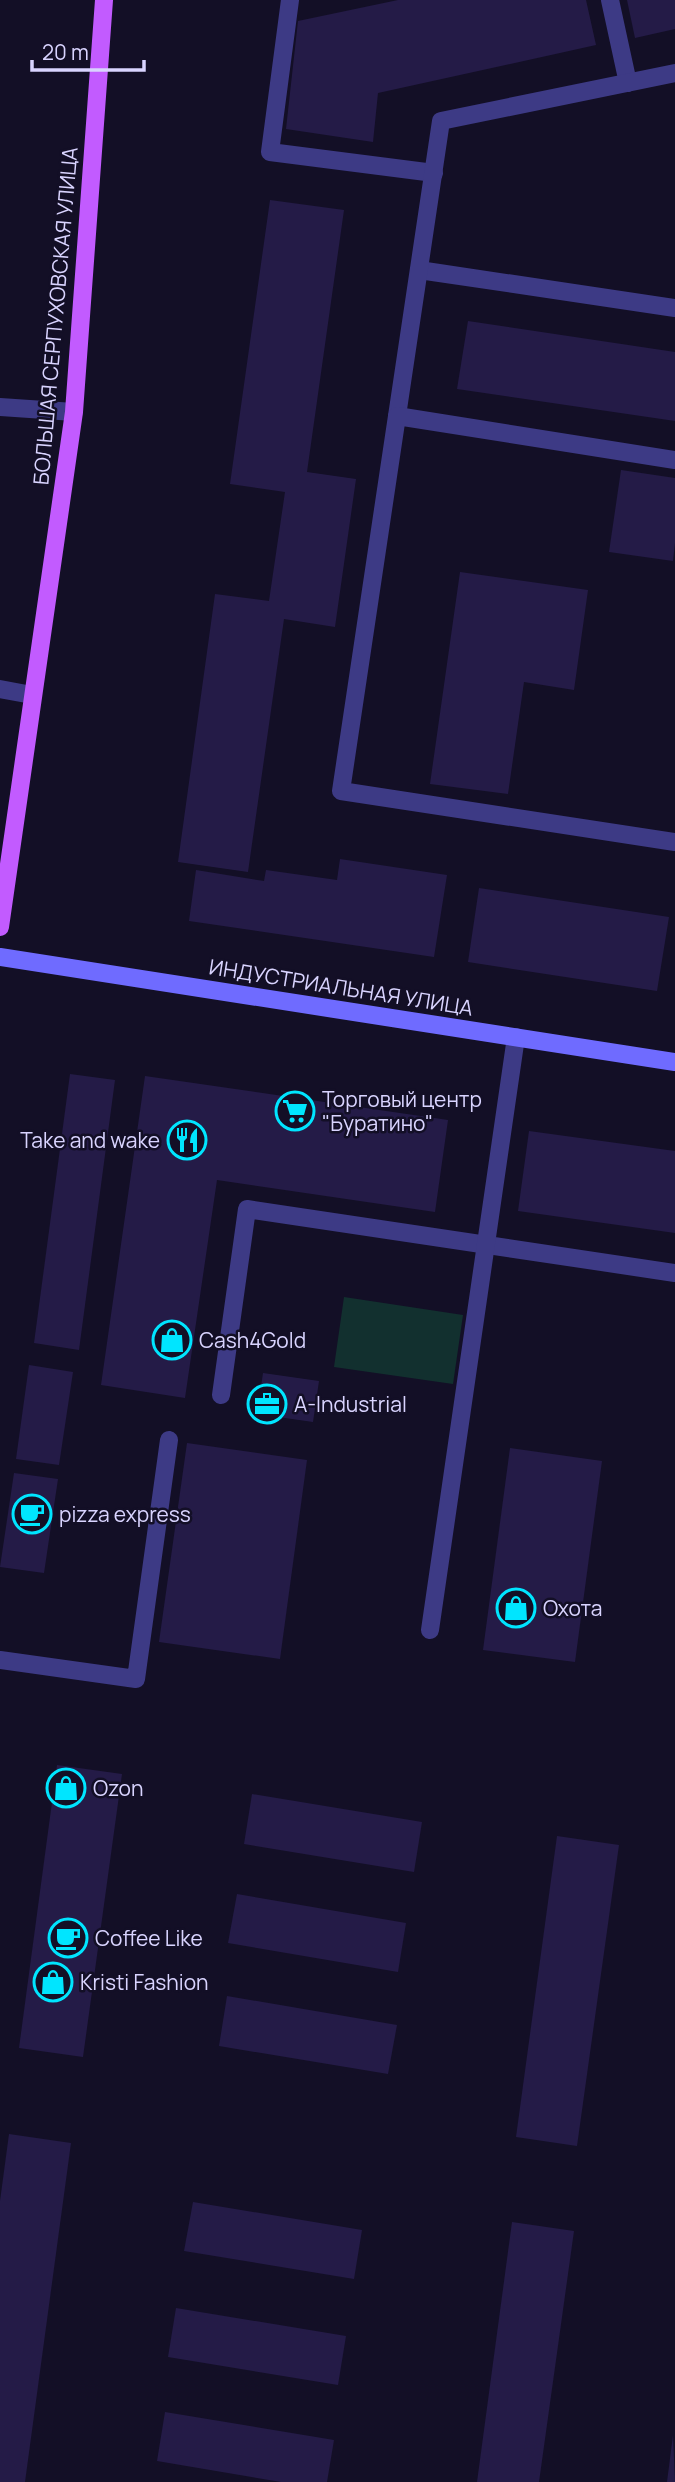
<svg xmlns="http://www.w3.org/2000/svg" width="675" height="2482" viewBox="0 0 675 2482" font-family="Manrope,sans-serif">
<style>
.green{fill:#12302f}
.building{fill:#241b47}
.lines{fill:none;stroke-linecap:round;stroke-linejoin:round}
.lane{stroke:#3d3a85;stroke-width:18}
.secondary{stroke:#6f6bff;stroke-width:18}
.primary{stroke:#c25bff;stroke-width:18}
.labels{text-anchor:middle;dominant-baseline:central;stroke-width:5;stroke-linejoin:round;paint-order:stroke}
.street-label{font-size:21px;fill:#d9d4ff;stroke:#130f26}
.poi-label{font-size:21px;fill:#d9d4ff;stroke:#130f26;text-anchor:start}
</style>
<rect width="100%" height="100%" fill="#130f26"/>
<path class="green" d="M344,1297L463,1315L453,1384L334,1367Z"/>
<g class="building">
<path d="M398,0H586L596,45L378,93L373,142L286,129L298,21Z"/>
<path d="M627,0H675V29L635,38Z"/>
<path d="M270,200L344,210L307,472L356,479L335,627L284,619L248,872L178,862L215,594L269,601L285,492L230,484Z"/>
<path d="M468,321L675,352V421L457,389Z"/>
<path d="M621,470L675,478V543L673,561L609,552Z"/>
<path d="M460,572L588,590L574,690L524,682L508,794L430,784Z"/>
<path d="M340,859L447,875L434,957L189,921L196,870L264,881L266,870L337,880Z"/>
<path d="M479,888L669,917L657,991L468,962Z"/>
<path d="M70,1074L115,1080L79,1350L34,1343Z"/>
<path d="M145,1076L448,1120L435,1212L217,1180L185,1398L101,1385Z"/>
<path d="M529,1131L675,1151V1233L518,1211Z"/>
<path d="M29,1365L73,1372L59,1465L16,1459Z"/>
<path d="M263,1373L319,1381L313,1422L257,1414Z"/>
<path d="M187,1443L307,1460L280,1659L159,1642Z"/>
<path d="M510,1448L602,1461L575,1662L483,1650Z"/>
<path d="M14,1473L58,1479L44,1573L0,1567Z"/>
<path d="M57,1765L122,1774L83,2057L19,2048Z"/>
<path d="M252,1794L422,1822L414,1872L244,1844Z"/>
<path d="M557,1836L619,1845L577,2146L516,2137Z"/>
<path d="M237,1894L406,1923L398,1972L228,1943Z"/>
<path d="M227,1996L397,2025L388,2074L219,2046Z"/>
<path d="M9,2134L71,2143L25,2482H0V2201Z"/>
<path d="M193,2202L362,2230L354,2279L184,2251Z"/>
<path d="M512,2222L574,2231L539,2482H477Z"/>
<path d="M176,2308L346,2336L338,2385L168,2357Z"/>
<path d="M165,2412L334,2440L327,2482H281L157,2461Z"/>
<path d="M673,2435L675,2482H667Z"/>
</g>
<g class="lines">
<g class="lane">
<path d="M290,0L270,152L434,173"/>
<path d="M610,0L628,83"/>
<path d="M419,270L675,308"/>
<path d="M0,407L74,412"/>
<path d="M397,416L441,121L675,73"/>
<path d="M675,460L397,416L341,791L675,842"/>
<path d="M0,689L32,695"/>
<path d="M221,1395L247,1209L675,1273"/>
<path d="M430,1630L516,1037"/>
<path d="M0,1660L136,1679L169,1440"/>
</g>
<path class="secondary" d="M0,957L675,1062"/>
<path class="primary" d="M0,927L74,412L104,0"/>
</g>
<defs>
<symbol id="supermarket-ring" viewBox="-11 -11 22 22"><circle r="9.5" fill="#130f26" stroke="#00e5ff" stroke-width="1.5"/><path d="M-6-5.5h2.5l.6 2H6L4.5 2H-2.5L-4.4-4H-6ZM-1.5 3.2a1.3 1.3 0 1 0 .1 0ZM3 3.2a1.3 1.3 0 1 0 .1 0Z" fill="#00e5ff"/></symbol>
<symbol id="restaurant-ring" viewBox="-11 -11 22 22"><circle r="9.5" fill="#130f26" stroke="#00e5ff" stroke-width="1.5"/><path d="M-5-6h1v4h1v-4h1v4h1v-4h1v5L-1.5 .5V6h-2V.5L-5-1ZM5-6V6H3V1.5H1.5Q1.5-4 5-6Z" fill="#00e5ff"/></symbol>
<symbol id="shop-ring" viewBox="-11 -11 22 22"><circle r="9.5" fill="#130f26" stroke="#00e5ff" stroke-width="1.5"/><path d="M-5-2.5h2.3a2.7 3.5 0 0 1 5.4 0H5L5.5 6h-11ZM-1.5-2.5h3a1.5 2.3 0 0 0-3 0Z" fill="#00e5ff"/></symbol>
<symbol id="office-ring" viewBox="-11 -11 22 22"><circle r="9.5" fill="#130f26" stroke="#00e5ff" stroke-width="1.5"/><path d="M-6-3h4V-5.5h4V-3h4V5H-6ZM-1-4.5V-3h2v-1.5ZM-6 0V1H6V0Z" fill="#00e5ff"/></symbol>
<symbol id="cafe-ring" viewBox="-11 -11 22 22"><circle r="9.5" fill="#130f26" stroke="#00e5ff" stroke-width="1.5"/><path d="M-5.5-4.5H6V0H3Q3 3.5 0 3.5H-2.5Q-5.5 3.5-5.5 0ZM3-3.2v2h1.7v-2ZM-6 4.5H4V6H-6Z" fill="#00e5ff"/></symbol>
</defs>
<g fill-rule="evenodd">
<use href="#supermarket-ring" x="273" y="1089" width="44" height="44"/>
<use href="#restaurant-ring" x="165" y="1118" width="44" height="44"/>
<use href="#shop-ring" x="150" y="1318" width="44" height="44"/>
<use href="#office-ring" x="245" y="1382" width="44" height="44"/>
<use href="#cafe-ring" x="10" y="1492" width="44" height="44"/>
<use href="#shop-ring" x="494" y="1586" width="44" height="44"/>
<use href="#shop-ring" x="44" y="1766" width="44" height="44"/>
<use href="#cafe-ring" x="46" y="1916" width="44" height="44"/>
<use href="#shop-ring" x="31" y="1960" width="44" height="44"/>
</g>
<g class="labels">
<g class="street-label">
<text transform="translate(55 316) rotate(-85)">БОЛЬШАЯ СЕРПУХОВСКАЯ УЛИЦА</text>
<text transform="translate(341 987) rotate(9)">ИНДУСТРИАЛЬНАЯ УЛИЦА</text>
</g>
<g class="poi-label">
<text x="322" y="1099">Торговый центр<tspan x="322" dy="24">"Буратино"</tspan></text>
<text x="160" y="1140" text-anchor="end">Take and wake</text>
<text x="199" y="1340">Cash4Gold</text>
<text x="294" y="1404">A-Industrial</text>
<text x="59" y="1514">pizza express</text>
<text x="543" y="1608">Охота</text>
<text x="93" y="1788">Ozon</text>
<text x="95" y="1938">Coffee Like</text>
<text x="80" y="1982">Kristi Fashion</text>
</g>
</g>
<path d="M32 60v10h112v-10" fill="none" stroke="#d9d4ff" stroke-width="3.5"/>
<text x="42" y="60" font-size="21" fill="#d9d4ff" stroke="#130f26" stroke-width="5" paint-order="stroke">20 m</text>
</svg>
